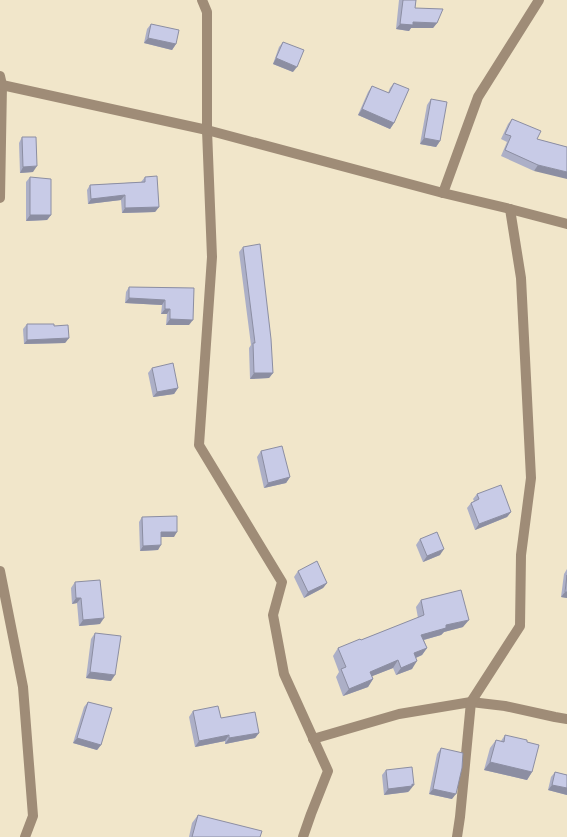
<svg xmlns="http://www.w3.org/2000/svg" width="567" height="837" viewBox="0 0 567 837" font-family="'Fira Sans Condensed',sans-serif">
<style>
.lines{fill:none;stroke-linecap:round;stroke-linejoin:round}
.minor{stroke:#9f8c77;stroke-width:10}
.wall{fill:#acafc7}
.shaded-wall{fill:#8c8ea2}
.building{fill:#c8cbe7;stroke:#8c8ea2}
</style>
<rect width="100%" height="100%" fill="#f1e6ca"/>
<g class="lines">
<g class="minor">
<path d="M202,0L207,12V130L212,257L199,445L282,582L273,615L284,674L328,771L311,814L303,837"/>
<path d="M0,76L2,85L0,198"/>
<path d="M2,85L207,130L443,193L510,209L567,224"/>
<path d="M443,193L478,97L539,0"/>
<path d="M0,571L23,687L33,816L25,837"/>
<path d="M313,739L399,714L471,702L505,706L555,717L567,719"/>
<path d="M457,837L460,817L471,702L520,626L521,555L531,478L521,278L510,209"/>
</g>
</g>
<g class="wall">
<path d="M399,0H416L415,8L437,23L433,28H411L409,31L396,29Z"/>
<path d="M151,24L176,44L172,50L144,43L147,29Z"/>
<path d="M283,42L293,72L273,64L279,47Z"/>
<path d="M394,83V123L390,129L358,115L368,92L372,86L388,93L390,88Z"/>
<path d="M431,99L440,141L436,147L420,144L427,105Z"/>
<path d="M512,119L537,139L567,147L534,171L501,156L507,142L501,139L508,124Z"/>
<path d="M22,137L33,172L20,173L19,143Z"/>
<path d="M30,177L51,215L47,220L26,221V182Z"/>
<path d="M145,177L159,207L155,212L122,213L121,200L88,204L87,190L90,185L141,182Z"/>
<path d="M243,247L273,373L269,378L250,379L249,348L251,345L239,252Z"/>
<path d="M129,287L194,288L189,325H166L167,314H161L162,305L125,303L126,292Z"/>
<path d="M27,324L54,326L69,338L65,343L24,344L23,329Z"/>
<path d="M152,368L178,388L174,394L153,397L148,373Z"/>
<path d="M261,451L290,477L286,483L264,488L257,457Z"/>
<path d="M477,494L511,512L507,517L475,530L467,508L471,503L474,501L473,499Z"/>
<path d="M142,517L174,537H161L158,550L140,551L139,522Z"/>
<path d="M420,539L440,555L423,562L416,545Z"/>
<path d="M567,569V598L561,597L564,574Z"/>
<path d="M298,571L327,583L323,588L304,598L294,577Z"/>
<path d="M75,582L100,624L79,626L77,603L72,604L71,588Z"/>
<path d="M421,600L463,627L444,632L441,635L424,640L427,648L422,655L416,658L412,669L396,675L393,668L372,676L373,679L368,687L343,696L336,677L339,672L333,656L338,648L361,640L418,618L416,607Z"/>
<path d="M95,633L111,681L86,678L91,639Z"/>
<path d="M88,702L101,745L97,750L73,743L84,707Z"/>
<path d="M193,711L221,718L259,733L255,738L225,744V741L195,747L189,717Z"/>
<path d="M505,735L532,772L527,780L484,770L490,748L496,740L501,741Z"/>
<path d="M441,748L452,799L429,794L437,754Z"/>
<path d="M386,770L410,790L408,792L384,795L382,775Z"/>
<path d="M555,772L567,775V795L548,790L551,777Z"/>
<path d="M198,815L260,837H189L192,823Z"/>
</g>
<g class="shaded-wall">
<path d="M413,22L437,23L433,28H411L409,31L396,29L400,24Z"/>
<path d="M148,38L176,44L172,50L144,43Z"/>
<path d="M276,58L297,67L293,72L273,64Z"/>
<path d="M362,109L394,123L390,129L358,115Z"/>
<path d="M424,138L440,141L436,147L420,144Z"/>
<path d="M538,165L567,172V179L534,171Z"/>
<path d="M37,166L33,172L20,173L23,167Z"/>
<path d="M125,195L121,200L88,204L91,199Z"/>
<path d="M159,207L155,212L122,213L125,208Z"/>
<path d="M30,215H51L47,220L26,221Z"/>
<path d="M129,298L165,300L162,305L125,303Z"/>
<path d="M165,309H170L167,314H161Z"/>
<path d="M170,319L193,320L189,325H166Z"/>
<path d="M69,338L65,343L24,344L27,340Z"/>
<path d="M254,373H273L269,378L250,379Z"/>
<path d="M178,388L174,394L153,397L157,392Z"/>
<path d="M290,477L286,483L264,488L268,483Z"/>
<path d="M511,512L507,517L475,530L479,524Z"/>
<path d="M161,532H177L174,537H157Z"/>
<path d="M161,545L158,550L140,551L143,546Z"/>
<path d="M444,549L440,555L423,562L427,556Z"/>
<path d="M327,583L323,588L304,598L308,592Z"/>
<path d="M565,592H567V598L561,597Z"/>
<path d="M76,598H81L77,603L72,604Z"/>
<path d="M104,618L100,624L79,626L83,620Z"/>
<path d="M469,620L463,627L444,632L441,635L416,642L421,635L446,625Z"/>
<path d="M427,648L422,655L408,661L414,653Z"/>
<path d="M398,660L393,668L365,679L370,672Z"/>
<path d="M417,661L412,669L396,675L401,668Z"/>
<path d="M90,672L115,675L111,681L86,678Z"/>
<path d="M373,679L368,687L343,696L349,689Z"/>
<path d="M259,733L255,738L225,744L229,738Z"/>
<path d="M229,735L225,741L195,747L199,741Z"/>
<path d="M77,738L101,745L97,750L73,743Z"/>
<path d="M490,762L532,772L527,780L484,770Z"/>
<path d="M412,784L414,785L410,790L408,792L384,795L388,789Z"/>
<path d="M552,785L567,788V795L548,790Z"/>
<path d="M433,789L456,794L452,799L429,794Z"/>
</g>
<g class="building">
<path d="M403,0H416L415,8L443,9L437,23L413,22V25L400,24Z"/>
<path d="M151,24L179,30L176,44L148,38Z"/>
<path d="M283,42L304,50L297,67L276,58Z"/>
<path d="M394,83L409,89L394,123L362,109L372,86L389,93Z"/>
<path d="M431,99L447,102L440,141L424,138Z"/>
<path d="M512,119L541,131L537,139L567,147V172L538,165L505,150L511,136L505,134Z"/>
<path d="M22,137H36L37,166L23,167Z"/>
<path d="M157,176L159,207L125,208V195L91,199L90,185L145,182V177Z"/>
<path d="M30,177L51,179V215H30Z"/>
<path d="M260,244L271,339L273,373H254L253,343H255L243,247Z"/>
<path d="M129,287L194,288L193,320L170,319V309H165V300L129,298Z"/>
<path d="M27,324H54V326L68,325L69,338L27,340Z"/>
<path d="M173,363L178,388L157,392L152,368Z"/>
<path d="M282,446L290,477L268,483L261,451Z"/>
<path d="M501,485L511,512L479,524L471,503L479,499L477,494Z"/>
<path d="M177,516V532H161V545L143,546L142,517Z"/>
<path d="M437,532L444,549L427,556L420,539Z"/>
<path d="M317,561L327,583L308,592L298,571Z"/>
<path d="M567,575V592H565Z"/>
<path d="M100,580L104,618L83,620L81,598H76L75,582Z"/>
<path d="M461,590L469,620L446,625V628L421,635L427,648L414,653L417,661L401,668L398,660L370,672L373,679L349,689L341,669L346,667L338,648L360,639L361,640L424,615L421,600Z"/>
<path d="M95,633L121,636L115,675L90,672Z"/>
<path d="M88,702L112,708L101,745L77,738Z"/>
<path d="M218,706L221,718L255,712L259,733L229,738V735L199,741L193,711Z"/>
<path d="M505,735L527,740V742L539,745L532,772L490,762L496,740L504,742Z"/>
<path d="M441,748L463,753L462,768L456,794L433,789Z"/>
<path d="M412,767L414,785L412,784V786L388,789L386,770Z"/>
<path d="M555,772L567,775V788L552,785Z"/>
<path d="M198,815L262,831L260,837H192Z"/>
</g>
</svg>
